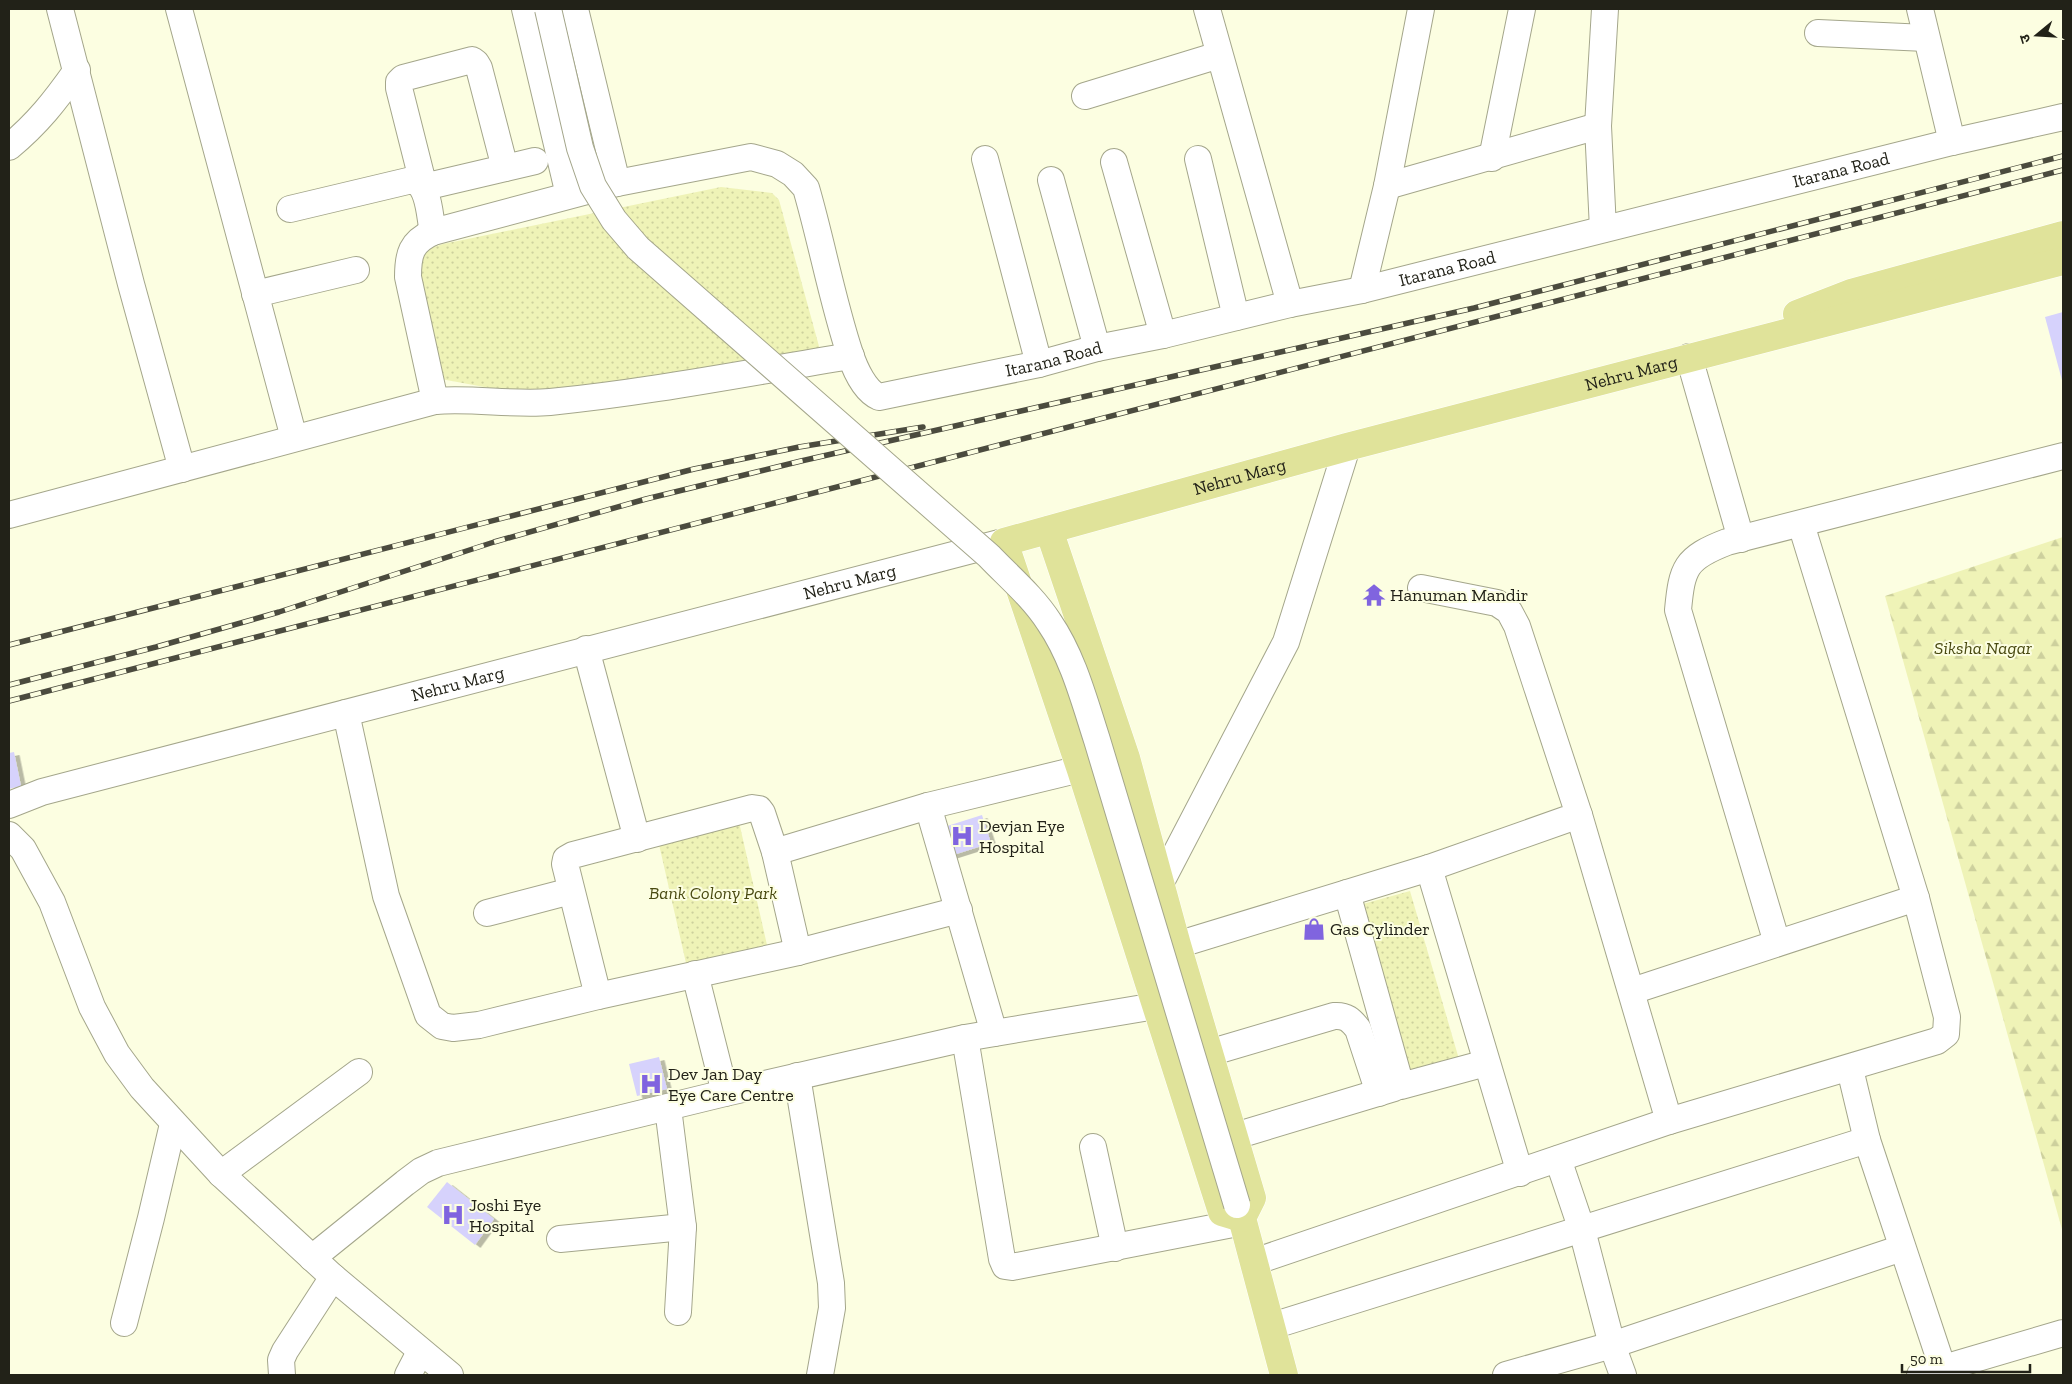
<svg xmlns="http://www.w3.org/2000/svg" width="2072" height="1384" viewBox="0 0 2072 1384" font-family="'Zilla Slab','Noto Sans Devanagari',serif">
<style>
.grass{fill:url(#grass-dots)}
.forest{fill:url(#forest-firs)}
.building{fill:#d6d2fc;filter:url(#shadow)}
.lines{fill:none;stroke-linecap:round;stroke-linejoin:round}
.minor-casing{stroke:#a4a68b;stroke-width:28}
.major-casing{stroke:#fff;stroke-width:29}
.minor{stroke:#fff;stroke-width:26}
.major{stroke:#e0e39a;stroke-width:28}
.rail-casing{stroke:#4b4b3e;stroke-width:5.5}
.rail{stroke:#fcfee1;stroke-width:4;stroke-dasharray:11;stroke-linecap:butt}
.minor-bridge-casing{stroke:#a4a68b;stroke-width:28;stroke-linecap:butt}
.minor-bridge{stroke:#fff;stroke-width:26}
.labels{text-anchor:middle;dominant-baseline:central;stroke-width:4;stroke-linejoin:round;paint-order:stroke}
.street-label{font-size:18px;fill:#222218;stroke:#fcfee1}
.poi-label{font-size:18px;fill:#222218;stroke:#fcfee1;text-anchor:start}
.park-label{font-size:18px;font-style:italic;fill:#494a11;stroke:#fcfee1}
</style>
<defs>
<pattern id="grass-dots" width="8" height="8" patternUnits="userSpaceOnUse" patternTransform="scale(1.25)"><rect width="8" height="8" fill="#eff3b7"/><path d="M2 2h.1M6 6h.1" fill="none" stroke="#cdd09d" stroke-width="1.8" stroke-linecap="round"/></pattern>
<pattern id="forest-firs" width="22" height="20" patternUnits="userSpaceOnUse" patternTransform="scale(1.25)"><rect width="22" height="20" fill="#eff3b7"/><path d="M5 1l3.5 6h-7zM16 11l3.5 6h-7z" fill="#cdd09d"/></pattern>
<filter id="shadow"><feDropShadow dx="5.5" dy="3" stdDeviation="0" flood-color="#0004"/></filter>
</defs>
<rect width="100%" height="100%" fill="#fcfee1"/>
<g class="grass">
<path d="M721,187L772,193L779,200L820,350L547,394L506,391L441,379L415,281L420,257L428,249L443,244Z"/>
<path d="M739,822L767,945L686,963L658,840Z"/>
<path d="M1410,891L1461,1066L1402,1083L1352,907Z"/>
</g>
<path class="forest" d="M2063,537V1233L1885,596Z"/>
<g class="building">
<path d="M2063,312V384L2045,317Z"/>
<path d="M14,752L21,786L9,789V753Z"/>
<path d="M982,815L991,843L950,856L941,828Z"/>
<path d="M659,1057L667,1089L637,1096L629,1064Z"/>
<path d="M447,1182L494,1219L475,1245L427,1207Z"/>
</g>
<g class="lines">
<defs>
<g id="minor">
<path d="M60,9L131,284L182,469"/>
<path d="M179,9L294,438"/>
<path d="M525,9L569,195"/>
<path d="M575,9L617,183"/>
<path d="M1207,9L1290,304"/>
<path d="M1920,9L1952,142"/>
<path d="M1818,33L1926,38"/>
<path d="M472,60L476,63L479,68L505,168L424,187L399,88V82L403,78Z"/>
<path d="M1085,96L1219,55"/>
<path d="M9,147C38,123 55,101 77,70"/>
<path d="M1492,158L1522,9"/>
<path d="M985,159L1039,364"/>
<path d="M1198,159L1236,317"/>
<path d="M1114,162L1163,335"/>
<path d="M505,168L535,161"/>
<path d="M1051,180L1097,348"/>
<path d="M1387,186L1598,126"/>
<path d="M290,209L412,180C430,185 429,215 433,232"/>
<path d="M1603,229L1598,126L1605,9"/>
<path d="M1362,290L1387,186L1421,9"/>
<path d="M255,294L356,270"/>
<path d="M1689,357L1741,539"/>
<path id="s1" d="M435,401L408,277C408,254 411,242 433,232L617,183L751,157L777,164L793,174L806,188C822,243 832,300 850,354C855,369 865,391 879,397L1039,364L1097,348L1163,335L1290,304L1362,290L1952,142L2063,117"/>
<path d="M9,515L435,401C473,398 512,405 550,402C651,392 751,372 851,356"/>
<path d="M586,649L637,839"/>
<path d="M346,713L386,896L428,1015L442,1026L453,1028L479,1025L598,996L798,952L959,910"/>
<path id="s2" d="M9,805L42,792L999,543"/>
<path d="M928,806L994,1033"/>
<path d="M1579,815L1669,1121"/>
<path d="M9,835L23,849L52,902L92,1007L117,1054L142,1088L221,1174L333,1277L450,1375"/>
<path d="M775,852L928,806L1101,764"/>
<path d="M1429,868L1520,1173"/>
<path d="M1161,882L1286,642L1347,447"/>
<path d="M1347,893L1401,1086L1486,1063"/>
<path d="M487,913L571,891"/>
<path d="M1777,943L1678,610C1682,568 1685,558 1727,542L2063,456"/>
<path d="M1177,945L1429,868L1579,815L1517,626L1509,611L1497,603L1421,588"/>
<path d="M695,974L725,1093"/>
<path d="M1632,991L1916,898"/>
<path d="M598,996L565,864L566,859L573,855L752,808L759,809L762,813L775,852L798,952"/>
<path d="M965,1038L1002,1259L1005,1266L1012,1267L1243,1222"/>
<path d="M1209,1053L1334,1016C1346,1015 1351,1020 1358,1029L1379,1093"/>
<path d="M1850,1069L1867,1140L1945,1375"/>
<path d="M797,1076L831,1283L832,1308L820,1375"/>
<path d="M668,1108L683,1227L678,1312"/>
<path d="M1235,1136L1394,1088"/>
<path d="M1093,1147L1115,1248"/>
<path d="M1558,1159L1582,1230L1612,1345L1623,1375"/>
<path d="M221,1174L359,1072"/>
<path d="M560,1239L683,1227"/>
<path d="M312,1258L405,1183L421,1171L438,1163L725,1093L965,1038L1179,1002"/>
<path d="M1254,1262L1669,1121L1937,1041L1946,1034L1947,1017L1916,898L1801,524"/>
<path d="M124,1323L151,1218L173,1124"/>
<path d="M1272,1326L1867,1140"/>
<path d="M282,1375L281,1360L285,1351L333,1277"/>
<path d="M408,1375L420,1352"/>
<path d="M1506,1375L1612,1345L1902,1248"/>
<path d="M1920,1375L2063,1333"/>
</g>
<g id="major">
<path d="M1797,314L1851,293L2063,235"/>
<path d="M1049,530L1126,758L1177,945L1252,1198L1242,1218L1284,1375"/>
<path id="s3" d="M1242,1218L1222,1212L1081,770L1004,542L1347,447L2063,261"/>
</g>
</defs>
<use href="#minor" class="minor-casing"/>
<use href="#major" class="major-casing"/>
<use href="#minor" class="minor"/>
<use href="#major" class="major"/>
<defs>
<g id="rail">
<path d="M9,645L694,469L799,447L923,427"/>
<path d="M9,685L156,647L279,612L494,542L646,499L801,461L1474,308L2063,156"/>
<path d="M9,701L2063,170"/>
</g>
</defs>
<use href="#rail" class="rail-casing"/>
<use href="#rail" class="rail"/>
<defs>
<path id="minor-bridge" d="M548,9L580,148L593,186L614,220L638,248L989,556C1009,577 1033,597 1049,622C1073,657 1084,700 1097,740L1237,1205"/>
</defs>
<use href="#minor-bridge" class="minor-bridge-casing"/>
<use href="#minor-bridge" class="minor-bridge"/>
</g>
<defs>
<symbol id="temple-bare" viewBox="-9 -9 18 18"><path d="M0-6L5-2H3V0L6.5 2.5H4V6H1.5V3h-3V6H-4V2.5H-6.5L-3 0V-2H-5Z" fill="#8064df" stroke="#fcfee1" stroke-width="2.5" paint-order="stroke"/></symbol>
<symbol id="hospital-bare" viewBox="-9 -9 18 18"><path d="M-5-5h3v3.5h4V-5h3V5h-3V1.5h-4V5h-3Z" fill="#8064df" stroke="#fcfee1" stroke-width="2.5" paint-order="stroke"/></symbol>
<symbol id="shop-bare" viewBox="-9 -9 18 18"><path d="M-5-2.5h2.3a2.7 3.5 0 0 1 5.4 0H5L5.5 6h-11ZM-1.5-2.5h3a1.5 2.3 0 0 0-3 0Z" fill="#8064df" stroke="#fcfee1" stroke-width="2.5" paint-order="stroke"/></symbol>
</defs>
<g fill-rule="evenodd">
<use href="#temple-bare" x="1358" y="579" width="32" height="32"/>
<use href="#hospital-bare" x="946" y="820" width="32" height="32"/>
<use href="#shop-bare" x="1298" y="913" width="32" height="32"/>
<use href="#hospital-bare" x="635" y="1068" width="32" height="32"/>
<use href="#hospital-bare" x="437" y="1199" width="32" height="32"/>
</g>
<g class="labels">
<g class="street-label">
<text stroke="none"><textPath href="#s1" startOffset="1788">Itarana Road</textPath></text>
<text stroke="none"><textPath href="#s1" startOffset="1382">Itarana Road</textPath></text>
<text stroke="none"><textPath href="#s1" startOffset="978">Itarana Road</textPath></text>
<text stroke="none"><textPath href="#s3" startOffset="1375">Nehru Marg</textPath></text>
<text stroke="none"><textPath href="#s3" startOffset="970">Nehru Marg</textPath></text>
<text stroke="none"><textPath href="#s2" startOffset="870">Nehru Marg</textPath></text>
<text stroke="none"><textPath href="#s2" startOffset="465">Nehru Marg</textPath></text>
</g>
<g class="poi-label">
<text x="1390" y="595">Hanuman Mandir</text>
<text x="979" y="826">Devjan Eye<tspan x="979" dy="21">Hospital</tspan></text>
<text x="1330" y="929">Gas Cylinder</text>
<text x="668" y="1074">Dev Jan Day<tspan x="668" dy="21">Eye Care Centre</tspan></text>
<text x="469" y="1205">Joshi Eye<tspan x="469" dy="21">Hospital</tspan></text>
</g>
<g class="park-label">
<text x="1983" y="648">Siksha Nagar</text>
<text x="713" y="893">Bank Colony Park</text>
</g>
</g>
<rect width="2072" height="1384" fill="none" stroke="#222218" stroke-width="20"/>
<g transform="translate(2037 35) rotate(252)" stroke="#fcfee1" stroke-width="4" paint-order="stroke">
<path d="M0-4L9 19L0 12L-9 19Z" fill="#222218"/>
<text y="-8" font-size="14" font-weight="bold" text-anchor="middle" fill="#222218">उ</text>
</g>
<path d="M1902 1364v8h128v-8" fill="none" stroke="#222218" stroke-width="2.5"/>
<text x="1910" y="1364" font-size="15" fill="#222218" stroke="#fcfee1" stroke-width="4" paint-order="stroke">50 m</text>
</svg>
